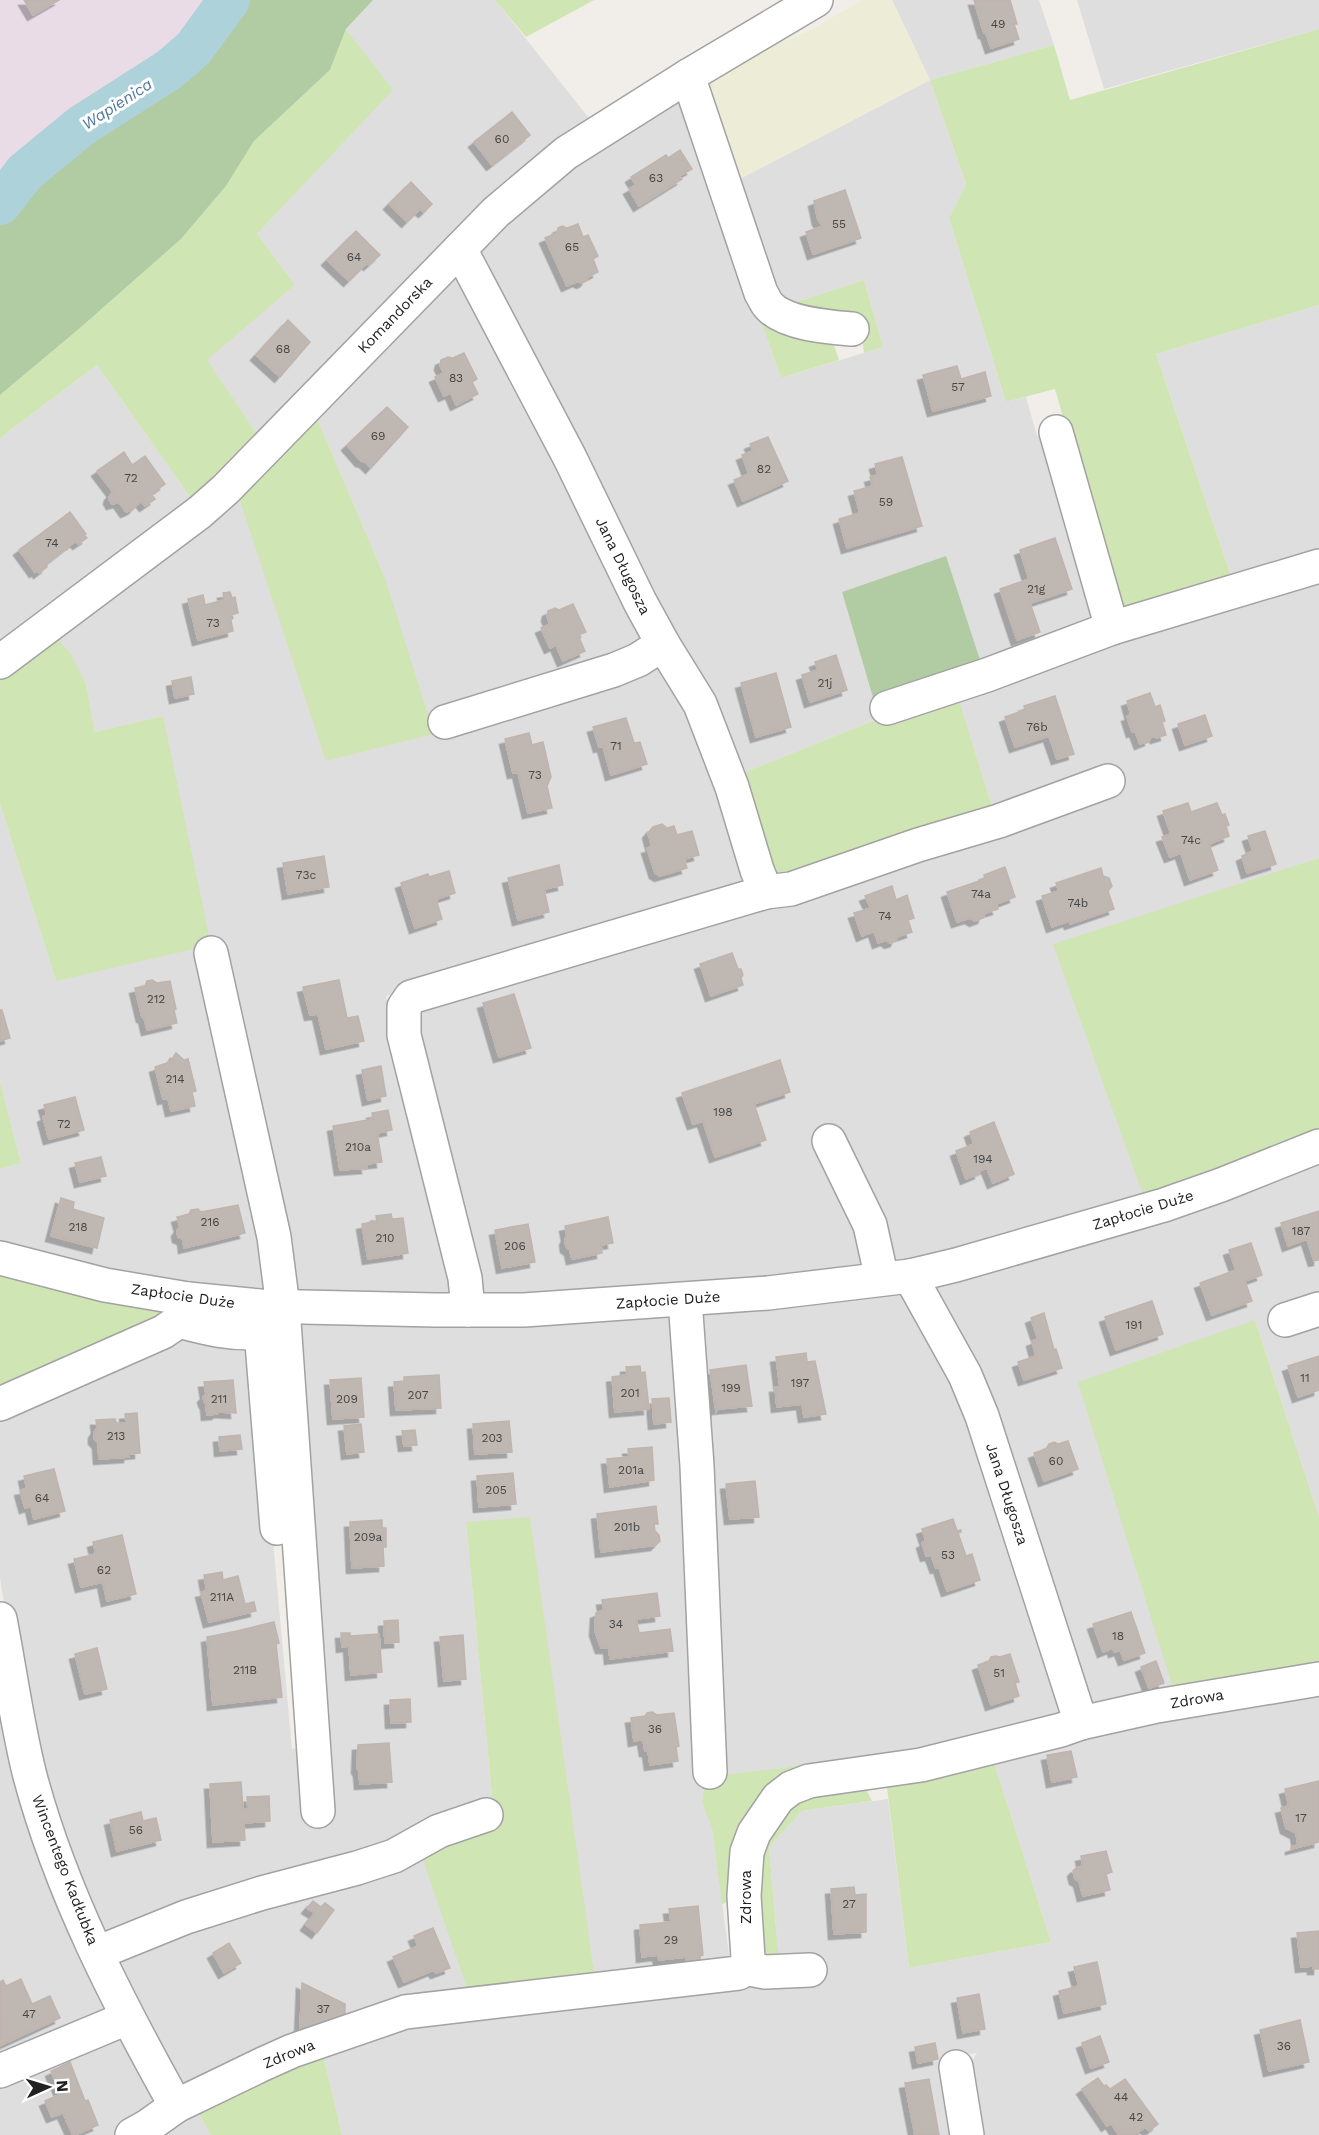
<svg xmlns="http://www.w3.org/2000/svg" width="1319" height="2135" viewBox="0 0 1319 2135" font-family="'Work Sans',sans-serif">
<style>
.residential{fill:#dfdede}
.industrial{fill:#e9dce7}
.farmland{fill:#ededd7}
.grass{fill:#cfe5b4}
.forest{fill:#b1cca2}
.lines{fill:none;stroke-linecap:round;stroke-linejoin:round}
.river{stroke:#aed2da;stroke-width:42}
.building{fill:#beb7b2;stroke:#c1b4ad;stroke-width:1.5;filter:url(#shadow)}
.minor-casing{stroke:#a2a2a2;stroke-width:36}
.minor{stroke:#fff;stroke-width:33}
.labels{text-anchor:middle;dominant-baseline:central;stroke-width:6;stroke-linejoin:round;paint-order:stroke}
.number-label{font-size:12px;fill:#484645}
.street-label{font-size:15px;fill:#212121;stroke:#fff}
.water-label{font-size:16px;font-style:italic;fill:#4f789a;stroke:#fff}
</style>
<defs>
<filter id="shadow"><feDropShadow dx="-5.5" dy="5.5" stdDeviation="0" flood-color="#0004"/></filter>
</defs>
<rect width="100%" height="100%" fill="#f1eee9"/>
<g class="residential">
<path d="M373,0H495L596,127L263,443L206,360L295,285L257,234L392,90L346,29Z"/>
<path d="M892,0H1039L1054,45L930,80L966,184L949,218L1006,402L1026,397L1037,436L1050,435L1098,607L1087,631L983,669L842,592L880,718L733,777L479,263V239L501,214L686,95L781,378L883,347L864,280L787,305L777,300L732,183L930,80Z"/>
<path d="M1077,0H1319V29L1104,89Z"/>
<path d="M459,271L695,707L748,882L681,911L386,996L456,1275L454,1290L445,1299L260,1297L0,1249V1169L21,1163L0,1081V804L56,981L163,716L95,732L86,684L52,633L236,489L385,578L313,409Z"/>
<path d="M1319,305V558L1234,585L1156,354Z"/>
<path d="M97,365L195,504L0,655V438Z"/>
<path d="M1319,574V858L1287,869L1146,1203L919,1266L485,1303L411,1015L415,1006L994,813L957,693Z"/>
<path d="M1319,1156V1517L1255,1320L1176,1698L1091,1712L929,1279Z"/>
<path d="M903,1285L959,1379L1065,1719L905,1753L717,1776L693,1307Z"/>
<path d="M674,1309L705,1777L702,1803L712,1829L730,1962L596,1986L569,1806L466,1522L494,1817L470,1997L192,2089L175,2086L89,1921L16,1669L0,1579V1412L185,1327L255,1344L292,1749L301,1747L297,1325L309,1318Z"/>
<path d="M1319,1683V2135H975L970,2064L977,2053L958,2056L959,2135H342L321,2046L403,2019L779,1963L769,1847L802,1811L888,1799L909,1968L1051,1942L992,1756Z"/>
<path d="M0,1701L159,2103L151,2115L115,2135H0Z"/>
<path d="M194,2106L211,2135H142Z"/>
</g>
<path class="industrial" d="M0,0H219L187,45L165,64L68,127L18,170L0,193Z"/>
<path class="farmland" d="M862,0H892L930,80L732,183L703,75L809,31Z"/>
<g class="grass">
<path d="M495,0H594L526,37Z"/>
<path d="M346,29L393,90L257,234L295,285L207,360L263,443L195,504L97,365L0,438V395L80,328L181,239L226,186L254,141L330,70Z"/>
<path d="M1319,29V305L1156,354L1234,585L1137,614L1116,604L1055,389L1006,402L949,218L966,184L930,80L1054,45L1070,100Z"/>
<path d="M864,280L883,347L864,353L863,344L869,334L866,322L787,305Z"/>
<path d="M754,300L828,338L835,348L839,360L781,378Z"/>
<path d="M313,409L385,578L434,734L326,761L236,489Z"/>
<path d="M52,633L71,654L86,684L95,732L163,716L211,945L56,981L0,804V671Z"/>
<path d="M957,693L994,813L775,880L733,777L880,718Z"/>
<path d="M1319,858V1137L1146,1203L1053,944Z"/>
<path d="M0,1081L21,1163L0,1169Z"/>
<path d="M0,1266L174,1306L169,1317L0,1395Z"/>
<path d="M1255,1320L1319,1517V1673L1176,1698L1078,1382Z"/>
<path d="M530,1517L596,1986L470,1997L421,1854L494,1817L466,1522Z"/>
<path d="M905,1753L798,1777L737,1893L722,1905L712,1829L702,1803L705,1777Z"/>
<path d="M992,1756L1051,1942L909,1968L886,1779Z"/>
<path d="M862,1781L872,1801L802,1811L769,1847L779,1963L765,1962L752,1864L790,1797Z"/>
<path d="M321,2046L342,2135H211L194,2106Z"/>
</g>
<g class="forest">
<path d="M236,0H373L346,29L330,70L254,141L226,186L181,239L80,328L0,395V215L29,178L85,131L177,73L198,52Z"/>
<path d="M946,556L983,669L875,704L842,592Z"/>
</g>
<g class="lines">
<path class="river" d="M0,204L25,172L81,126L170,69L194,48L229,0"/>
</g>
<g class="building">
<path d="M24,0H59L33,15Z"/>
<path d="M974,0H1010L1017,24H1014L1019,39L991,48L986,33H984Z"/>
<path d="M512,112L530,135L492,165L474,142Z"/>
<path d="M680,150L692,169L679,176L682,179L639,206L629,189L636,185L631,177L666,155L668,158Z"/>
<path d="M411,182L432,204L424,212L420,209L407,222L389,204Z"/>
<path d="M845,190L861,238L813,254L806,232L823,226L818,220L814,201Z"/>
<path d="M578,224L583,237L588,235L598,256L593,259L598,272L588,277L586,281L582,283L578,281L567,286L545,238L557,233L558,228L562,226L567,228Z"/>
<path d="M356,231L380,255L369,265L367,263L349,281L327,260Z"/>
<path d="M288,320L310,342L280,377L256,355Z"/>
<path d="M464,353L477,379L472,382L478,394L456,405L451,393L444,396L435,377L444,373L440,365L441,360L448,357L453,358Z"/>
<path d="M957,366L961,379L985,372L991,396L933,411L923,375Z"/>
<path d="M387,407L408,427L371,468L365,462L361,461L347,445Z"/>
<path d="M768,437L788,481L743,501L734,480L749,474L742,455L753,451L750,444Z"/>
<path d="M124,452L132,465L145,456L165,484L151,494L155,499L145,506L141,501L133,509L126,512L119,502L112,504L109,499L110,495L113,492L97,471Z"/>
<path d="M902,457L922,526L847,548L839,519L860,513L854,491L873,486L870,477L878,475L875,464Z"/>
<path d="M70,512L86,534L84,535L87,538L78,544L76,541L69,546L46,564L47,567L39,573L37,570L35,572L19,550Z"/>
<path d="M1055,538L1072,589L1030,603L1040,632L1017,640L1000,589L1029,579L1020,550Z"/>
<path d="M230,592L232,598L235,597L238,613L230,615L233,631L198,640L188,599L203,595L205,605L224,600L223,593Z"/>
<path d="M573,604L586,632L578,635L585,651L563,661L556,645L550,648L541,628L550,624L547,616L548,611L555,608L559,610Z"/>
<path d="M836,655L847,690L810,702L802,675L818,670L815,662Z"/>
<path d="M776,673L791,727L756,737L741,683Z"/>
<path d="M191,677L194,694L175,698L172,681Z"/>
<path d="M1150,693L1155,707L1160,705L1165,721L1162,722L1166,735L1156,738L1155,736L1149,738L1150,740L1140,744L1135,731L1132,732L1127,716L1131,715L1127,701Z"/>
<path d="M1055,696L1074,754L1057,759L1049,736L1015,747L1005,717L1025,710L1024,706Z"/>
<path d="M1205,715L1212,736L1185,745L1178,724Z"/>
<path d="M626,718L634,743L640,742L647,764L611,775L603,746L599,747L593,727Z"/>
<path d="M529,733L532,745L543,742L551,777L547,786L552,808L528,813L518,772L513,773L505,739Z"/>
<path d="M1188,803L1191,812L1217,803L1222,815L1225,814L1229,825L1226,826L1229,836L1209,844L1218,870L1190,880L1181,853L1170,857L1162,837L1171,834L1163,811Z"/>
<path d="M662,824L667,828L674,826L677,835L692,831L699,855L684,859L687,868L660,876L655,873L647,848L652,847L648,833L653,827Z"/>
<path d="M1265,831L1276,864L1247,873L1242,856L1253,851L1248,836Z"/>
<path d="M324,856L329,887L288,894L283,863Z"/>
<path d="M559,865L563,885L544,889L549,912L518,920L508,878Z"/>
<path d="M1005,867L1015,897L996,904L998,909L985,913L983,918L975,921L970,918L957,922L947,892L985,879L984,875Z"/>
<path d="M1101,868L1103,876L1109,878L1112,886L1108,891L1114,909L1070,924L1069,921L1052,927L1042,896L1059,891L1056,883Z"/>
<path d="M449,871L455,893L436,899L442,919L415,928L401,883L428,874L429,877Z"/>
<path d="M892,886L896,900L907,895L914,918L908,920L912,932L897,937L896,941L890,943L886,940L878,943L874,931L862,936L854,913L871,908L865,896Z"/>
<path d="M732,953L738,969H741L743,975L741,978L743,985L711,996L700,964Z"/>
<path d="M152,980L157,983L170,981L176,1009L174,1010L177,1023L147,1030L144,1017H142L135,988L145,986L147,981Z"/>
<path d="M339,980L347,1018L358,1016L364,1041L326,1049L318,1014L310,1015L303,987Z"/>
<path d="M514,994L531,1048L499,1057L483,1003Z"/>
<path d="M0,1010H2L10,1038L0,1041Z"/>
<path d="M176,1053L184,1060L188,1059L196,1091L192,1092L195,1106L171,1111L168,1098L163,1099L155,1067L170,1062Z"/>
<path d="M780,1060L790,1092L754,1104L766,1140L715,1157L703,1121L693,1124L682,1093Z"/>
<path d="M381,1066L386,1096L368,1100L362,1070Z"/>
<path d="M75,1097L84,1130L49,1139L43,1117L47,1115L44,1105Z"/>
<path d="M388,1110L392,1130L377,1133L382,1162L366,1164L367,1168L340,1170L333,1126L373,1119L372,1113Z"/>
<path d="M994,1122L1014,1174L993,1183L987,1168L979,1171L980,1173L966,1179L956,1151L974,1144L970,1132Z"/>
<path d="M101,1157L106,1176L80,1182L75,1163Z"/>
<path d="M61,1198L74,1202L73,1209L104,1218L97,1248L51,1236Z"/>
<path d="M238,1205L245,1233L184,1248L183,1239L178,1237L177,1231L180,1227L177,1217L189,1214L191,1210L198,1209L201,1212Z"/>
<path d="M1319,1211V1260L1314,1261L1307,1239L1288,1246L1281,1223Z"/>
<path d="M391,1214L392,1219L403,1218L408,1253L368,1259L362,1224L377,1221L376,1216Z"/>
<path d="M608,1217L613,1243L601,1245L602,1253L572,1259L570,1250L566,1247L565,1240L567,1236L565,1226Z"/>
<path d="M528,1224L535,1262L502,1268L495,1230Z"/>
<path d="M1251,1243L1262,1275L1245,1281L1252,1301L1212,1315L1200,1283L1236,1270L1229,1250Z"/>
<path d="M1152,1301L1163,1334L1116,1350L1105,1317Z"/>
<path d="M1044,1313L1054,1350L1056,1349L1062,1368L1024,1380L1018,1362L1036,1356L1032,1341L1038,1339L1031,1318Z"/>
<path d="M806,1353L807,1362L815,1361L826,1414L804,1417L802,1404L777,1407L775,1387H780L776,1357Z"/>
<path d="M1319,1356V1390L1298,1397L1288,1366Z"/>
<path d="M746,1365L752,1406L717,1409L716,1411L710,1370Z"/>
<path d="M640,1366L641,1373L645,1372L649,1409L615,1412L612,1377L627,1375L626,1367Z"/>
<path d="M439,1375L441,1408L396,1410L394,1382L404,1381V1377Z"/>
<path d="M361,1378L364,1417L333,1419L330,1380Z"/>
<path d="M233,1380L236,1413L219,1412L217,1414L207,1415L206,1404L204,1401L203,1397L206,1394L204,1382Z"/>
<path d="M669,1398L671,1422L654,1424L652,1399Z"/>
<path d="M137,1413L140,1453L129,1454V1457L99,1459L98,1443L94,1439V1433L97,1428L96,1420L115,1419L116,1423H126L125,1414Z"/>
<path d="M509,1421L512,1452L475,1454L473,1424Z"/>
<path d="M361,1424L364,1452L347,1454L344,1426Z"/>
<path d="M415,1430L417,1445L404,1446L402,1431Z"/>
<path d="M240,1435L242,1449L220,1451L219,1437Z"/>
<path d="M1068,1441L1078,1469L1044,1481L1034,1453L1046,1449L1049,1444L1054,1442L1058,1444Z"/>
<path d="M652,1447L654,1480L610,1487L607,1459L629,1457L628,1449Z"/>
<path d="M54,1469L65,1511L34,1519L31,1506L25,1508L20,1490L27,1489L24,1476Z"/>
<path d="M513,1473L516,1504L479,1507L477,1476Z"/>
<path d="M755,1481L759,1517L730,1519L726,1484Z"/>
<path d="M656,1506L658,1524H654L655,1531L659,1535L660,1541L656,1545L601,1552L597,1514Z"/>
<path d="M953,1519L957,1531L961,1530V1532L958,1533L966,1556L972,1554L980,1580L947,1591L939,1567L936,1568L931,1555L926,1556L922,1543L926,1541L922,1529Z"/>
<path d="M382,1520V1528H386V1547H383L384,1566L352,1568L350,1522Z"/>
<path d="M122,1535L136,1594L107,1601L103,1582L81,1587L74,1559L96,1554L93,1542Z"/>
<path d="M222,1572L223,1580L238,1576L245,1604L254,1602L256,1611L209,1622L201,1592L207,1591L204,1575Z"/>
<path d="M657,1593L660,1616L636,1619L639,1633L670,1629L673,1651L610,1659L609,1648H601L595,1631L596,1613L604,1610L602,1600Z"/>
<path d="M1131,1612L1145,1653L1124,1660L1120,1650L1114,1652L1113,1648L1103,1652L1093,1624Z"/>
<path d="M398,1620L399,1642L385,1643L384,1621Z"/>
<path d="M274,1622L279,1643L276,1644L282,1697L213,1705L207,1637L237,1631Z"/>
<path d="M341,1633H350V1636L379,1634L382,1672L351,1675L349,1646L342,1647Z"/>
<path d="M463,1635L466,1679L444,1681L440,1637Z"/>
<path d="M97,1648L107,1689L85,1694L75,1654Z"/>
<path d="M1010,1654L1019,1682L1015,1683L1019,1696L991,1705L978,1665L989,1661L991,1657L996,1656L1000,1657Z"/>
<path d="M1156,1661L1164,1683L1149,1688L1141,1667Z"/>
<path d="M410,1699L411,1722L391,1723L390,1700Z"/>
<path d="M652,1712L657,1715L674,1713L679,1746L676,1747L678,1761L650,1765L648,1751H645L643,1739L634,1741L631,1718L645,1716L647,1713Z"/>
<path d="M389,1743L392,1782L360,1784L359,1771L357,1768L358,1745Z"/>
<path d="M1071,1751L1077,1777L1052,1782L1047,1755Z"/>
<path d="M1319,1781V1842L1291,1849V1847L1298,1845L1296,1833L1286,1828L1281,1808L1289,1806L1285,1789Z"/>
<path d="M241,1782L243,1809H248L247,1797L269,1796L270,1821L244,1823L245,1840L213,1842L210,1784Z"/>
<path d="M141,1812L143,1821L156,1818L161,1840L117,1851L110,1820Z"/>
<path d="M1106,1851L1112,1872L1106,1874L1110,1890L1083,1896L1079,1881L1075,1879L1073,1871L1076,1868L1083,1866L1081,1856Z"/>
<path d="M854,1887L855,1895L866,1894V1932L834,1934L831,1889Z"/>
<path d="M313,1901L321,1907L325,1903L334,1910L317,1933L306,1925L315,1913L307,1908Z"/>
<path d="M698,1906L703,1955L700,1956V1961L686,1963V1957L659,1960L658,1955L642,1957L640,1925L671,1922L669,1909Z"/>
<path d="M433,1928L450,1968L436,1973L434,1970L404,1982L393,1957L418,1946L414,1936Z"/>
<path d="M1319,1931V1969H1313V1966L1301,1967L1297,1933Z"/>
<path d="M229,1943L241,1963L224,1973L213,1953Z"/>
<path d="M1097,1962L1106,2004L1064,2013L1059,1991L1079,1986L1074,1967Z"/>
<path d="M21,1979L32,2004L50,1996L60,2018L1,2045L0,1982L3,1980L6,1986Z"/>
<path d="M302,1983L345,2004V2014L300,2029Z"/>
<path d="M979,1994L985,2029L963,2033L957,1998Z"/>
<path d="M1300,2020L1309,2062L1269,2071L1260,2030Z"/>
<path d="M1100,2036L1109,2062L1091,2068L1082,2043Z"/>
<path d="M935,2043L938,2059L918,2063L915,2047Z"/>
<path d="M70,2062L85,2101L88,2100L98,2125L75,2135H73L63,2113L52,2117L45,2101L61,2094L51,2071Z"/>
<path d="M1098,2078L1104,2086L1106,2085L1110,2089L1125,2079L1158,2124L1149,2131L1146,2127L1134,2135H1119L1111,2123L1107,2126L1082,2089Z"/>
<path d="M929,2079L939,2135H915L905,2083Z"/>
</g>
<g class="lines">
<defs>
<g id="minor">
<path d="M688,76L761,293C764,297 765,302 769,306C785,324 829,327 852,329"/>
<path d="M460,249L570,458L640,602L663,644L700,704L732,787L757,870L766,892"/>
<path d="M1056,432L1112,628"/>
<path d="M0,662L200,512L226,489L496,212L566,153L688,76L816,0"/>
<path d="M887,708L987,675L1112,628L1319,566"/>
<path d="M445,722L614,670L638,660L663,644"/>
<path d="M211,953L274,1237L283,1307L318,1811"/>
<path d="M829,1141L870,1225L882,1279"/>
<path d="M0,1258L105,1285L188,1299L259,1306L435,1310H524L768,1293L910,1276L956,1265L1164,1205L1221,1185L1319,1146"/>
<path d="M910,1276L965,1375L982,1416L1081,1723"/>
<path d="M685,1300L697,1466L710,1772"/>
<path d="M259,1306L277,1528"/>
<path d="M468,1310L465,1278L404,1035V1007L411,997L766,892L791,889L918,845L999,821L1108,781"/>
<path d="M1285,1320L1319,1309"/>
<path d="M179,1321C209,1329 230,1334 261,1333"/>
<path d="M0,1404L163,1332L179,1321L188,1299"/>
<path d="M0,1619C10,1671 17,1725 30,1776C61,1892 118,2002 176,2106"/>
<path d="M97,1953L186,1917L262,1893L357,1868L394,1856L439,1831L486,1815"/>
<path d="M745,1968L765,1972L810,1970"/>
<path d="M956,2067L967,2135"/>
<path d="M0,2071L127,2018"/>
<path d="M132,2135L148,2126L176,2106L263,2064L292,2051L405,2012L739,1973L745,1968L748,1958L744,1896L747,1852L754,1833L778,1798L791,1788L809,1781L921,1765L1061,1730L1081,1723L1157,1706L1319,1679"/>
</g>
</defs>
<use href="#minor" class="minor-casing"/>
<use href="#minor" class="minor"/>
</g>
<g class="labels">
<g class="number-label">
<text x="998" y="24">49</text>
<text x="502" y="139">60</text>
<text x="656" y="178">63</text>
<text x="839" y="224">55</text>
<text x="572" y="247">65</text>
<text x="354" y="257">64</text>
<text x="283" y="349">68</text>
<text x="456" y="378">83</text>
<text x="958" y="387">57</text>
<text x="378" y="436">69</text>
<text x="764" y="469">82</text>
<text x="131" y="478">72</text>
<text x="886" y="502">59</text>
<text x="52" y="543">74</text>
<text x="1036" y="589">21g</text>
<text x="213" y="623">73</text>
<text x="825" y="683">21j</text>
<text x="1037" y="727">76b</text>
<text x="616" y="746">71</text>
<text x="535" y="775">73</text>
<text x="1191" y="840">74c</text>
<text x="306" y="875">73c</text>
<text x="981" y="894">74a</text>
<text x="1078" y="903">74b</text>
<text x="885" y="916">74</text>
<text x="156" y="999">212</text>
<text x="175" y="1079">214</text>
<text x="723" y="1112">198</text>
<text x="64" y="1124">72</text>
<text x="358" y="1147">210a</text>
<text x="983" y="1159">194</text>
<text x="210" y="1222">216</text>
<text x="78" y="1227">218</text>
<text x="1301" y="1231">187</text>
<text x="385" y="1238">210</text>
<text x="515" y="1246">206</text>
<text x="1134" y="1325">191</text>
<text x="1305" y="1378">11</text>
<text x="800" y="1383">197</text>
<text x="731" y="1388">199</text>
<text x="630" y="1393">201</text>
<text x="418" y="1395">207</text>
<text x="219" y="1399">211</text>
<text x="347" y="1399">209</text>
<text x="116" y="1436">213</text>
<text x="492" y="1438">203</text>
<text x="1056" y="1461">60</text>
<text x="631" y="1470">201a</text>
<text x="496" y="1490">205</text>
<text x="42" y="1498">64</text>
<text x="627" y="1527">201b</text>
<text x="368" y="1537">209a</text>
<text x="948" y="1555">53</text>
<text x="104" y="1570">62</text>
<text x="222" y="1597">211A</text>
<text x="616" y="1624">34</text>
<text x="1118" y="1636">18</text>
<text x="245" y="1670">211B</text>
<text x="999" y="1673">51</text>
<text x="655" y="1729">36</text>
<text x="1301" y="1818">17</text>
<text x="136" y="1830">56</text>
<text x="849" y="1904">27</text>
<text x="671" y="1940">29</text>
<text x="323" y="2009">37</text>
<text x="29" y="2014">47</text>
<text x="1284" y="2046">36</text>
<text x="1121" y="2097">44</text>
<text x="1136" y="2117">42</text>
</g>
<g class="street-label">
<text transform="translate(395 315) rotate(-46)">Komandorska</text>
<text transform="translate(623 566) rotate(64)">Jana Długosza</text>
<text transform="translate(1143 1210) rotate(-17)">Zapłocie Duże</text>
<text transform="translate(183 1296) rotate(8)">Zapłocie Duże</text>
<text transform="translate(668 1300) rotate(-4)">Zapłocie Duże</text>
<text transform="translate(1007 1494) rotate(72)">Jana Długosza</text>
<text transform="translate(1197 1699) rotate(-10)">Zdrowa</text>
<text transform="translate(65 1870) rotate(69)">Wincentego Kadłubka</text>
<text transform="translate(746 1897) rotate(-90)">Zdrowa</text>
<text transform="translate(289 2054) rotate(-22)">Zdrowa</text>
</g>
<g class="water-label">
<text transform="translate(117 104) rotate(-33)">Wapienica</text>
</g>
</g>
<g transform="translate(48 2087) rotate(86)" stroke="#ffffff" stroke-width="4.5" paint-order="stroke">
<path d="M0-4.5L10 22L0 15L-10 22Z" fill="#212121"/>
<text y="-9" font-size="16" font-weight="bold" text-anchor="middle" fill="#212121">N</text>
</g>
</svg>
